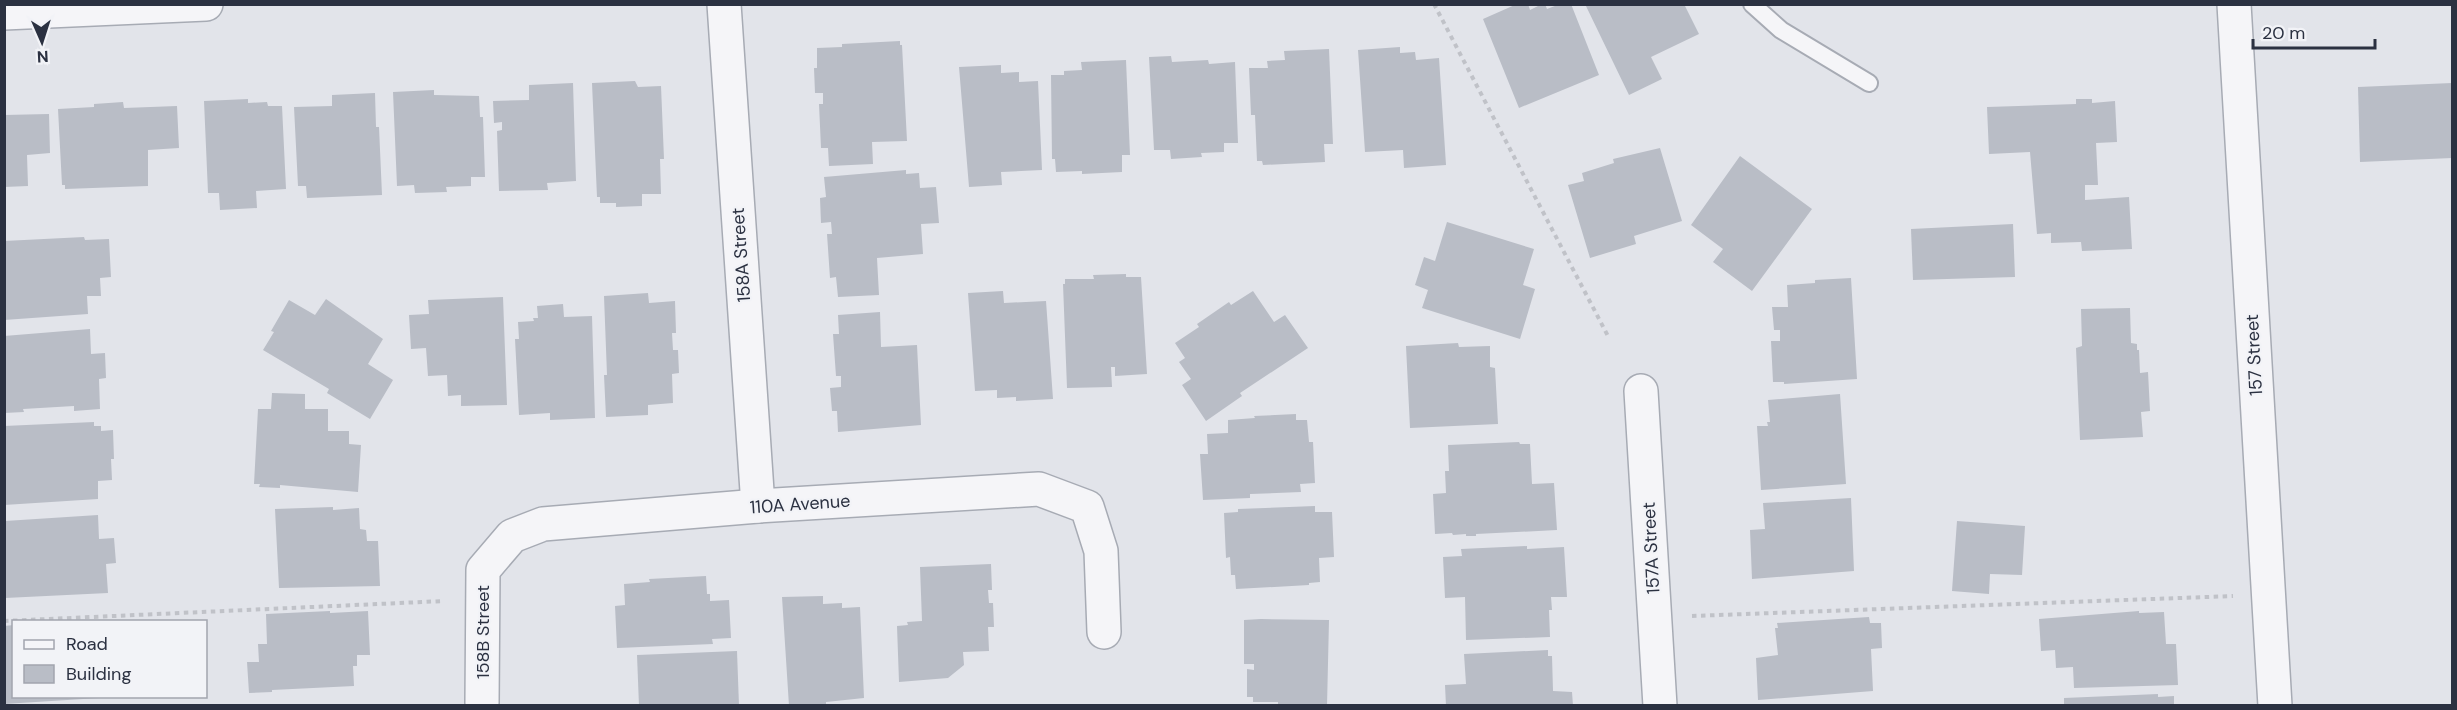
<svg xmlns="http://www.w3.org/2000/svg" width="2457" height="710" viewBox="0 0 2457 710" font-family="'DM Sans',sans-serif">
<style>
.building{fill:#b9bdc6}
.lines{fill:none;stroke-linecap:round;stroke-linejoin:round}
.service-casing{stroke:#a7abb4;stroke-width:20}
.minor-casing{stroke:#a7abb4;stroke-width:36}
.path{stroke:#c0c2c8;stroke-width:4;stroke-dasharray:4.5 4.5;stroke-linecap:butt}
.service{stroke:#f5f5f8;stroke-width:16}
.minor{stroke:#f5f5f8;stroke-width:33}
.labels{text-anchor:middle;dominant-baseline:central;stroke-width:4.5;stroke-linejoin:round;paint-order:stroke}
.street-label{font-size:18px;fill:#2b3141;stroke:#f2f3f7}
</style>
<rect width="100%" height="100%" fill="#e2e4ea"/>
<g class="building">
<path d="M1517,4H1528L1530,10L1542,4H1545L1547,9L1560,4H1571L1599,75L1519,108L1483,19Z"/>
<path d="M1585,4H1684L1699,34L1651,57L1662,79L1629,95Z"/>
<path d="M900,41V45H902L907,141L872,142L873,164L829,166L828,148H821L819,104H823V93H815L814,68H817V48L842,47V44Z"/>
<path d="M1400,47V53L1415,52L1416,60L1439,58L1446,165L1404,168L1403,150L1365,152L1358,50Z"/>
<path d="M1329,49L1333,144H1324L1325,162L1263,165L1262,161H1257L1255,115H1251L1249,68H1268L1267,61L1285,60L1284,51Z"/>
<path d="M1171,56L1172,62L1208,60L1209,64L1235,62L1238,143H1224V152L1201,153L1202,157L1171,159L1170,150H1154L1149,57Z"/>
<path d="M1126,60L1130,155H1122V172L1082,174V171L1056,172L1055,159H1052L1051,75H1064V71L1082,70L1081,62Z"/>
<path d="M1001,65V73L1019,72V82L1038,81L1042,170L1001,172L1002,185L969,187L959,67Z"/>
<path d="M635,81L638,87L661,86L664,159H660L661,194H642V206L616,207V203H600V197H597L592,83Z"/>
<path d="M573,83L576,181L547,183L548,190L499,191L497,131L502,130V122L494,123L493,101L529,100V85Z"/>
<path d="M2452,83V158L2360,162L2358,87Z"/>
<path d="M434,90V95L479,96L480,117H483L485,177H471V186L446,187L447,192L415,193L414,185L397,186L393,92Z"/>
<path d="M375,93L376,127H379L382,195L307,198L306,186H298L294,107L332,106V95Z"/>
<path d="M248,99V103L267,102L268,106H282L286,189L256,191L257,208L220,210L219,193H208L204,101Z"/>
<path d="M2076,99H2092V103L2115,101L2117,142L2096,143L2098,185H2085V200L2129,197L2132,249L2082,251L2081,242L2051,243V233L2037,234L2030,152L1989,154L1987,107L2076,104Z"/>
<path d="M123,102L124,108L177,106L179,148L148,150V186L65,189V185H62L58,109L94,107V104Z"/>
<path d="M49,114L50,153L27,155L28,186L4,187V115Z"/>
<path d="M1660,148L1682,221L1634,236L1636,244L1590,258L1568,185L1584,181L1582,173L1614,163L1613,159Z"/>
<path d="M1740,156L1812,209L1752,291L1713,262L1723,249L1691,225Z"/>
<path d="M906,170V174L919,173L920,188L936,187L939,223L921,224L923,254L877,258L879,295L838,297L836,277L830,278L827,234H832L831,222L821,223L820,198L826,197L824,177Z"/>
<path d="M1447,222L1534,249L1523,285L1535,289L1520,339L1422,308L1428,290L1415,285L1424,257L1435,261Z"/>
<path d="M2013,224L2015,277L1913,280L1911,229Z"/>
<path d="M84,237L85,240L109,239L111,277L100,278L101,296H87L88,314L4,320V241Z"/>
<path d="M1126,274V277H1141L1147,374L1115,376V367H1111L1112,387L1067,388L1063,284H1065V279H1094L1093,275Z"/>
<path d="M1851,278L1857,379L1784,384V382H1773L1771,341H1780V330H1774L1772,307H1788L1787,285L1815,283V280Z"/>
<path d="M1003,291L1004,303L1046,301L1053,399L1016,401V397L997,398V390L975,391L968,293Z"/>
<path d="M1253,291L1274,322L1285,315L1308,348L1240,393L1242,396L1206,421L1182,385L1191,379L1179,362L1185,358L1175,343L1199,327L1197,324L1229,302L1231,305Z"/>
<path d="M648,293L649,303L675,301L676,333H672L673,350H678L679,373L672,374L673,403L648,405V415L606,417L604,375H607L604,296Z"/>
<path d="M503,297L507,405L461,406V395L448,396L447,375L428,376L426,348L411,349L409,315L429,314L428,300Z"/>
<path d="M326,299L383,339L368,364L393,380L370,419L327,393L329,389L263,350L274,332L271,331L289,300L315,315Z"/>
<path d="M563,304L564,317L592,316L595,418L550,420V413L519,415L515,339H519L518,322L534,321L533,318H538L537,306Z"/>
<path d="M2130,308L2131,343L2137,344V350H2139L2140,373L2148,372L2150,411L2141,412L2143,437L2080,440L2076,348L2082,346L2081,309Z"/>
<path d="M880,312L881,347L917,345L921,425L838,432L837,411H832L830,388L841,387V376H836L833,334H839L838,315Z"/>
<path d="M90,329L91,354L105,353L106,378L99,379L100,409L74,411V406L23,409L24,412L4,413V336Z"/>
<path d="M1458,343L1459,347L1490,346V367L1495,368L1498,424L1410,428L1406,346Z"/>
<path d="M272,393L305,394V409H328V431H349V444L361,445L358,492L280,485V488L259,487L260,484H254L258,409H271Z"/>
<path d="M1840,394L1846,484L1761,490L1757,426H1768L1767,422H1770L1768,400Z"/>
<path d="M1296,414V420H1307L1309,442H1313L1315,483L1300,484L1301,492L1250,494V498L1203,500L1200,454H1208L1207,434L1228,433V420L1255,418L1254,416Z"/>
<path d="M94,422V426H101V431L113,430L114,459H111L112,480L98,481V499L4,505V426Z"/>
<path d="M1519,442L1520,444H1530L1532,484L1554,483L1557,530L1476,534V536H1466V534L1453,535L1452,533L1435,534L1433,494L1446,493L1445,471H1449L1448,445Z"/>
<path d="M1851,498L1854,571L1752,579L1750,530L1765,529L1763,503Z"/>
<path d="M1315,506V512H1332L1334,557L1319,558L1320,582L1309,583V585L1236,589L1235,575H1231L1230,557L1226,558L1224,513L1238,512V509Z"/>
<path d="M333,507V510L359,508L360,529L366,530L367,541H378L380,586L279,588L275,509Z"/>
<path d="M98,515L99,539L114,538L116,563L106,564L108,593L5,598V521Z"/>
<path d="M1957,521L2025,526L2022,575L1990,574L1989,594L1952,591Z"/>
<path d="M1527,546V549L1564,547L1567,597H1551L1552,610H1549L1550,637L1466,640L1465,597L1445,598L1443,557L1462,556L1461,549Z"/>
<path d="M991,564L992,590H988L989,603H993L994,627H988L989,651L963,652L964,665L948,678L899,682L897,626L908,625L907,622L922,621L920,567Z"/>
<path d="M706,576L707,594H710V601L729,600L731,638L712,639L713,644L617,648L615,606L625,605L624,584L650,582L649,579Z"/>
<path d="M823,596V604L842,603V608L860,607L864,698L826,702V706H789L782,597Z"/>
<path d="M330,611V613L368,611L370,655H357V666H353L354,686L272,690V692L249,693L247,662H259L258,644H267L266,614Z"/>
<path d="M2139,611V613L2164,612L2166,644H2176L2178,685L2074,688L2073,667L2056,668L2055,650L2041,651L2039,619Z"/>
<path d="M1869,617L1870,623H1881L1882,648L1871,649L1873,691L1758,700L1756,658L1778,655L1775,628H1778L1777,623Z"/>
<path d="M1261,619L1329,620L1327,706H1278V702H1253V697H1247V669L1254,670V664H1244V620Z"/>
<path d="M14,625V696H99V698L4,704V626Z"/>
<path d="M1548,650V656H1552L1553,691L1572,692L1573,706H1446L1445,685L1466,684L1464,654Z"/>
<path d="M737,651L739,706H639L637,655Z"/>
<path d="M2158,694V697L2174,696V706H2064V698Z"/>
</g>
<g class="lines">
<defs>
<path id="service" d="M1752,4L1781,30L1869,83"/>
<g id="minor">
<path d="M724,4L758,506"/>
<path d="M2234,4L2275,706"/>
<path d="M4,13L206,4"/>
<path d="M1641,391L1660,706"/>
<path d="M482,703L483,570L512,536L543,524L758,506L1039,489L1087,507L1101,551L1104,632"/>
</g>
</defs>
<use href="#service" class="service-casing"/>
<use href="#minor" class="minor-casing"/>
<g class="path">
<path d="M1434,4L1609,338"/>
<path d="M1692,616L2233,596"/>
<path d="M4,621L444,601"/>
</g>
<use href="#service" class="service"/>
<use href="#minor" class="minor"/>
</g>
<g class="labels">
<g class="street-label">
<text transform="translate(741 255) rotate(-94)">158A Street</text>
<text transform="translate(2254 355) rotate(-93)">157 Street</text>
<text transform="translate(800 504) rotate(-4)">110A Avenue</text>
<text transform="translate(1651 548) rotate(-93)">157A Street</text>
<text transform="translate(483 632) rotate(-90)">158B Street</text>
</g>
</g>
<rect width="2457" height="710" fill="none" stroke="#2b3141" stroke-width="12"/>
<rect x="12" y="620" width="195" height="78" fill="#f2f3f7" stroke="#a2a5ae" stroke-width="1.5"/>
<rect x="24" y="640" width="30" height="9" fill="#f5f5f8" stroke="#a2a5ae" stroke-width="1.5"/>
<text x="66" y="650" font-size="18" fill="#2b3141">Road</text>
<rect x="24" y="665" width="30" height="18" fill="#b9bdc6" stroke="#a2a5ae" stroke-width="1.5"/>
<text x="66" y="680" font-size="18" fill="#2b3141">Building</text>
<g transform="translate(42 42) rotate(177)" stroke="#f2f3f7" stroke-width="4.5" paint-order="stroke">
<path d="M0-4.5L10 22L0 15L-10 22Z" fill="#2b3141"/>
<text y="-9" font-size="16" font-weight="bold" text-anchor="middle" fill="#2b3141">N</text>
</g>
<path d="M2253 39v9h122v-9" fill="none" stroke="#2b3141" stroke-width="3"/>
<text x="2262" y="39" font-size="18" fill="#2b3141" stroke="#f2f3f7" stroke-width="4.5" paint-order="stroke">20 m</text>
</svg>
